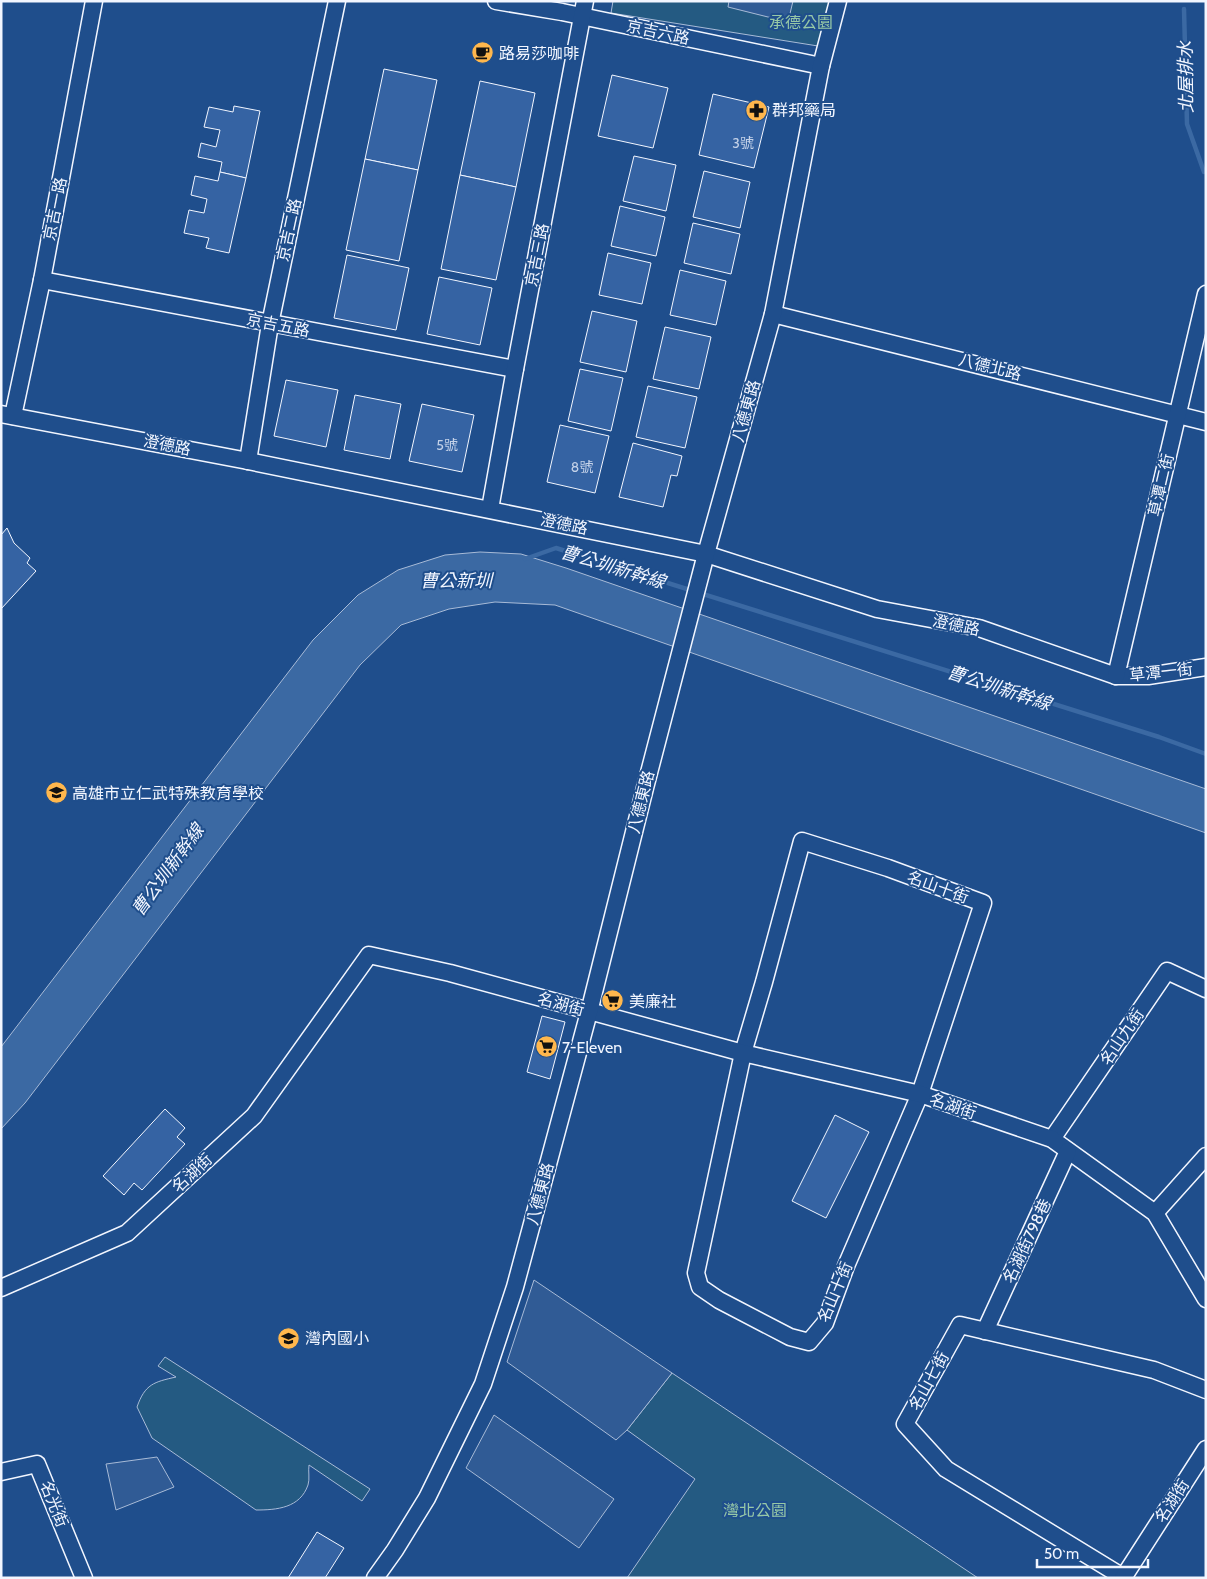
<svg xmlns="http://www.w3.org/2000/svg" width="1207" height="1579" viewBox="0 0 1207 1579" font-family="Cabin,'Noto Sans TC',sans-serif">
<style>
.green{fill:#245a82;stroke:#a8bbd7}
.parking{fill:#305b95;stroke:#a8bbd7}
.water{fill:#3b69a3;stroke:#a8bbd7}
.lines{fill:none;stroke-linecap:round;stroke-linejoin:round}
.stream{stroke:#3b69a3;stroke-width:4.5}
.building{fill:#3563a3;stroke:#f2f6ff}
.minor-casing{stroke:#f2f6ff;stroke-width:19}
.minor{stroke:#1f4e8c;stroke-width:16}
.labels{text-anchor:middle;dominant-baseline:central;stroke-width:4;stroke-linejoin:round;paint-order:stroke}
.number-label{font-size:14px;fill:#c3d1e8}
.park-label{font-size:16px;fill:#97c8a6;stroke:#1f4e8c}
.street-label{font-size:16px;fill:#f2f6ff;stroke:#1f4e8c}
.poi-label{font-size:16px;fill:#f2f6ff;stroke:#1f4e8c;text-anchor:start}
.water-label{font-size:18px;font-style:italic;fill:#f2f6ff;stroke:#1f4e8c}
</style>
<rect width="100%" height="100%" fill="#1f4e8c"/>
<g class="green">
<path d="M613,1H830L818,46L611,13Z"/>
<path d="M165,1357L370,1489L362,1501L309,1465C308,1471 310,1479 308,1485C300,1508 277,1510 256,1510L152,1438L137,1407C145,1384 154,1382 176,1377L158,1366Z"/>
<path d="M672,1373L978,1578H627L695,1479L627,1430Z"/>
</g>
<g class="parking">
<path d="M729,1H793L788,22L728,7Z"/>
<path d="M534,1280L672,1373L627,1430L616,1440L507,1362Z"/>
<path d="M494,1415L614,1499L579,1548L466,1468Z"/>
<path d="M157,1457L174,1487L116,1510L106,1464Z"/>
</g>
<path class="water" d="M480,552L521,554L566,568L1206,789V833L555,605L495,602L449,609L401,625L360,665L25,1103L1,1129V1047L313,640L358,595L398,570L445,555Z"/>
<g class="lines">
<g class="stream">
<path d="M1184,9L1187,124L1204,172"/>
<path d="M525,559L556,548L1159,737L1206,754"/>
</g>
</g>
<g class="building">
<path d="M384,69L437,80L418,170L365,159Z"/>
<path d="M612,75L668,88L653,148L598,136Z"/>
<path d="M480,81L535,93L516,187L460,175Z"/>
<path d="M713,94L769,107L754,168L699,155Z"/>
<path d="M234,106L260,111L246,178L220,172L222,162L198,157L201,143L216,147L220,130L204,127L209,107L233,112Z"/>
<path d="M634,156L676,165L666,211L623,201Z"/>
<path d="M365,159L418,170L399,261L346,250Z"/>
<path d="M704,171L750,182L740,228L693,217Z"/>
<path d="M220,172L246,178L229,253L206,248L209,238L184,233L189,210L204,213L207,199L191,195L195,176L218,181Z"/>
<path d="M460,175L516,187L496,280L441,269Z"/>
<path d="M620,206L665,217L656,256L611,246Z"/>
<path d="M693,223L740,234L731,274L684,263Z"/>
<path d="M608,253L651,263L642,304L599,295Z"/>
<path d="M347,255L409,268L396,330L334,318Z"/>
<path d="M680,270L726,281L716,325L670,315Z"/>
<path d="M439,277L492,288L480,345L427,334Z"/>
<path d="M592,311L637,321L626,372L580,362Z"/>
<path d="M665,327L711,337L699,389L653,379Z"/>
<path d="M580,369L623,378L611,431L568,421Z"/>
<path d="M286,380L338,390L326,447L274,436Z"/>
<path d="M648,386L697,397L685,448L636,437Z"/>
<path d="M355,395L401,404L390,459L344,450Z"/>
<path d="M422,404L474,415L462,472L409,461Z"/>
<path d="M560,425L609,436L595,493L547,482Z"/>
<path d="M633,443L682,456L677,476L671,475L663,507L619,497Z"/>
<path d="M7,528L14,543L30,558L27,563L36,571L1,609V535Z"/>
<path d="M542,1016L565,1022L550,1079L527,1072Z"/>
<path d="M165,1109L185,1128L177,1137L185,1144L142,1190L134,1183L124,1195L103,1176Z"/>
<path d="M835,1115L869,1132L826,1218L792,1201Z"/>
<path d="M317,1532L344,1548L325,1578H288Z"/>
</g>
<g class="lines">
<defs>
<g id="minor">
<path d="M496,1L562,12L821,66"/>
<path d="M42,280L515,369"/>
<path d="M773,314L1206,422"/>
<path d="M1,414L248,461L706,554L877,609L979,628L1116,676H1148L1206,667"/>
<path d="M13,416L42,280L94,1"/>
<path d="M248,461L270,324L337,1"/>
<path d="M490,509L515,369L585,1"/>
<path d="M1116,676L1206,294"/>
<path d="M802,841L888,868L983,903L920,1094L846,1266L825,1323L809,1342L790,1337L719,1300L700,1287L696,1273L743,1053L764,982Z"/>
<path d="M1052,1139L1167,971L1206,989"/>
<path d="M1155,1213L1206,1156"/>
<path d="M1,1288L127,1233L254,1116L369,955L450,973L743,1053L920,1094L1052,1139L1155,1213L1206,1299"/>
<path d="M985,1331L1068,1151"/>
<path d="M1,1472L37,1464L84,1578"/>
<path d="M1123,1577L946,1469L905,1424L960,1325L1154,1370L1206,1390"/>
<path d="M375,1578L395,1550L427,1498L483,1384L515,1287L589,1012L645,788L706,554L773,314L821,66L838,1"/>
<path d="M1123,1578L1206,1449"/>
</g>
</defs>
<use href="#minor" class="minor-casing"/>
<use href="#minor" class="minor"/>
</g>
<defs>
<symbol id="cafe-disc" viewBox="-11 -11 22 22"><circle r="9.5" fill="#ffb74d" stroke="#1f4e8c"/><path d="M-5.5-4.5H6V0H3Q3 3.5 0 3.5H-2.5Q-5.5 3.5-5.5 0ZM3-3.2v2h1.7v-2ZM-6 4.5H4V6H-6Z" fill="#111"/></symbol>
<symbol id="pharmacy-disc" viewBox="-11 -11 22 22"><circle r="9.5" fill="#ffb74d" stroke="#1f4e8c"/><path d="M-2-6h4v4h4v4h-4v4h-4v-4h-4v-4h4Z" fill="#111"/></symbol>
<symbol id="school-disc" viewBox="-11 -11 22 22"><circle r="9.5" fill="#ffb74d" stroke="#1f4e8c"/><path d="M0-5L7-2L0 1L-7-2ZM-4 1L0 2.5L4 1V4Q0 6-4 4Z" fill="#111"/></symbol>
<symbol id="supermarket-disc" viewBox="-11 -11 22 22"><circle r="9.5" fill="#ffb74d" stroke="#1f4e8c"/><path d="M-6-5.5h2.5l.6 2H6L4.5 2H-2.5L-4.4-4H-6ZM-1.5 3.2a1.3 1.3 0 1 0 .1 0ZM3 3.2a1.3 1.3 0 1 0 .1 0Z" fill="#111"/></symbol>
</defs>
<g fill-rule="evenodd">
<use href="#cafe-disc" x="470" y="40" width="25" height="25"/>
<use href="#pharmacy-disc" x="744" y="98" width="25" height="25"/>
<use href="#school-disc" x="44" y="780" width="25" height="25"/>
<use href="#supermarket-disc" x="600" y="988" width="25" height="25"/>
<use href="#supermarket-disc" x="534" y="1034" width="25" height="25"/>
<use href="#school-disc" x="276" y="1326" width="25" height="25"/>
</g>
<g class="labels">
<g class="number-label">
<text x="743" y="143">3號</text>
<text x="447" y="445">5號</text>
<text x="582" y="467">8號</text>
</g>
<g class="park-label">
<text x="801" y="22">承德公園</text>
<text x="755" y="1510">灣北公園</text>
</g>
<g class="street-label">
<text transform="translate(658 32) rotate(12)">京吉六路</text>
<text transform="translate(55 209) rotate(-79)">京吉一路</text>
<text transform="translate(289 230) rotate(-78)">京吉二路</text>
<text transform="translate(537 255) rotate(-79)">京吉三路</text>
<text transform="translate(278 325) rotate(11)">京吉五路</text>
<text transform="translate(990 367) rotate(14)">八德北路</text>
<text transform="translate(746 411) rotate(-74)">八德東路</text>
<text transform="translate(167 445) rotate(11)">澄德路</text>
<text transform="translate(1161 485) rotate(-77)">草潭二街</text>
<text transform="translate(564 524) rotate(12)">澄德路</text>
<text transform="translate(956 625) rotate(12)">澄德路</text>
<text transform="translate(1161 672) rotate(-6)">草潭一街</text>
<text transform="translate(641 802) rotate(-76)">八德東路</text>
<text transform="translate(938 887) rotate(20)">名山十街</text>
<text transform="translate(561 1004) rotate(15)">名湖街</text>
<text transform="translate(1122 1037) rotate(-56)">名山九街</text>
<text transform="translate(953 1106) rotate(19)">名湖街</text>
<text transform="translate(192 1173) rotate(-43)">名湖街</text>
<text transform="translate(540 1194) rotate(-75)">八德東路</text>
<text transform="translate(1027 1241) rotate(-65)">名湖街798巷</text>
<text transform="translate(835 1292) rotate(-67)">名山十街</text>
<text transform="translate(929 1381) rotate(-61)">名山七街</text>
<text transform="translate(1172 1501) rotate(-57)">名湖街</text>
<text transform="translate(54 1504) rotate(68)">名光街</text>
</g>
<g class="poi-label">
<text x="499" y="53">路易莎咖啡</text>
<text x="772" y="110">群邦藥局</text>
<text x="72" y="793">高雄市立仁武特殊教育學校</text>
<text x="629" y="1001">美廉社</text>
<text x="562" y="1047">7-Eleven</text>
<text x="305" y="1338">灣內國小</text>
</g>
<g class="water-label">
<text transform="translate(1186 77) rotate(-91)">北屋排水</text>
<text transform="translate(613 567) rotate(17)">曹公圳新幹線</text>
<text x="456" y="581">曹公新圳</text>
<text transform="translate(999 688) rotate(18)">曹公圳新幹線</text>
<text transform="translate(168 870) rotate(-54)">曹公圳新幹線</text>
</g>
</g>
<rect width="1207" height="1579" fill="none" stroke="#f2f6ff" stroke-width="5"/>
<path d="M1037 1559v8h111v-8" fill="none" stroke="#f2f6ff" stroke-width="2.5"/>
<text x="1044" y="1559" font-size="15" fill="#f2f6ff" stroke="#1f4e8c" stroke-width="4" paint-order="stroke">50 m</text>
</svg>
